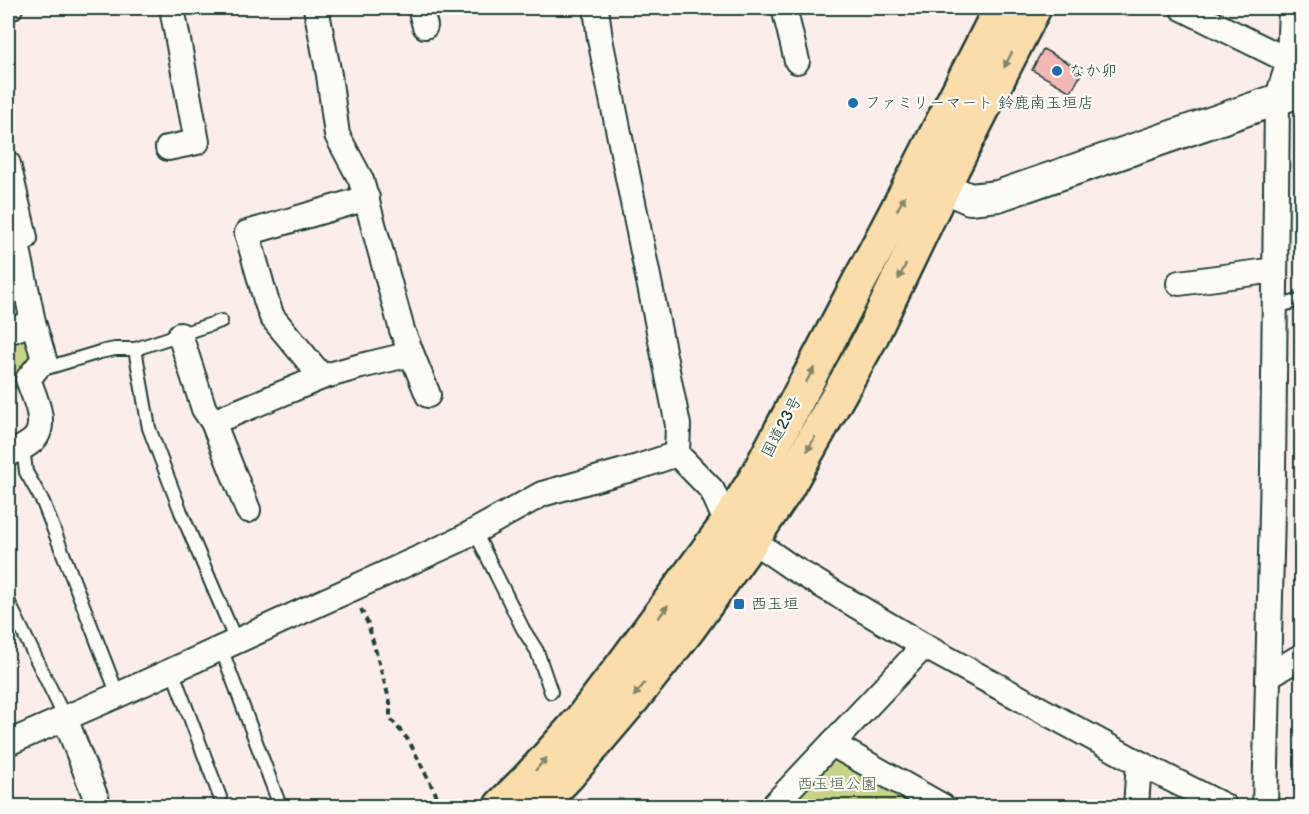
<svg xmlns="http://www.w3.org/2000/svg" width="1309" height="814" viewBox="0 0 1309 814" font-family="'Balsamiq Sans','Klee One',sans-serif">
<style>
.green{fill:#c7d387;stroke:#73885e;stroke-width:1.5}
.building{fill:#f3b7b5;stroke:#1f3d34;stroke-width:1.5}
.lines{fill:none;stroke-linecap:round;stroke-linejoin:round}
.service-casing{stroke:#1f3d34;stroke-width:16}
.minor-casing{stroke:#1f3d34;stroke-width:28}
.tertiary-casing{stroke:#1f3d34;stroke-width:34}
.trunk-casing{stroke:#1f3d34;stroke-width:38}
.path{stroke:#1f3d34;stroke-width:4;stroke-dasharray:6 4.5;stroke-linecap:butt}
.service{stroke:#fdfcf7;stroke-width:12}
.minor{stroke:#fdfcf7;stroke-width:24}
.tertiary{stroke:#fdfcf7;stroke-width:30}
.trunk{stroke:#faddab;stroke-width:33}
.oneway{fill:#82856a}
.poi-dot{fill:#1f6fb2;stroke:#fdfcf7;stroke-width:2}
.labels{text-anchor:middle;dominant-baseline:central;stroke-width:4.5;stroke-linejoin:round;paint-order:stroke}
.poi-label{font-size:16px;fill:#1f3d34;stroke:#fdfcf7;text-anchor:start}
.street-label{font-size:16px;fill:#1f3d34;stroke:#fdfcf7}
.park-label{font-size:16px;fill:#496249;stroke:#fdfcf7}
</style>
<rect width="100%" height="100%" fill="#fbeeea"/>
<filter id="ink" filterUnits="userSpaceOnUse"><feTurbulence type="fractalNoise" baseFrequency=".0167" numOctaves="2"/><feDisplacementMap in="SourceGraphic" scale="12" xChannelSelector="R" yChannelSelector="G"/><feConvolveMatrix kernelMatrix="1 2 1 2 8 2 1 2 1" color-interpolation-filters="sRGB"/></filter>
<g filter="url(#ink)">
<g class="green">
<path d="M20,333L32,339L36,349L21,386L8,391V338Z"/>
<path d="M829,760L841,761L923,806H785Z"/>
</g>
<path class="building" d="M1043,49L1083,71L1071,92L1032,70Z"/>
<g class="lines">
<defs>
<g id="service">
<path d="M1275,307L1302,300"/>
<path d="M135,349L149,428L181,512L236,641"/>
<path d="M40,370L100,352L115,349H135L221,321"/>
<path d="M23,448L26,472L43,502L118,695"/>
<path d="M475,532L523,629L537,651L551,692"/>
<path d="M8,601L65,718"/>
<path d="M221,648L280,806"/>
<path d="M172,670L220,797"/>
</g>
<g id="minor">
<path d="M316,8L329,75L337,135L361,180L402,330L428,395"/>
<path d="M420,8L425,26"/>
<path d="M596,8L600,39L678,425L677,454L712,490L727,524L752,540L791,567L924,646L1139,763L1224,806"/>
<path d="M784,8L797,61"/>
<path d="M1182,8L1289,61"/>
<path d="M8,9L10,8"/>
<path d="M168,148L197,142L172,8"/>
<path d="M8,164L25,238L17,244L33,322L44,359L28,379C33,394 47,421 36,437C29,446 17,450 8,454"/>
<path d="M1179,283L1275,270"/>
<path d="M8,332L33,322"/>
<path d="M180,335L204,409L213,422L248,510"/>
<path d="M322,377L272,317L266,300L247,233L367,198"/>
<path d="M213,422L322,377L361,366L411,354"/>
<path d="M1269,675L1302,656"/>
<path d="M65,718L99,806"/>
<path d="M8,743L118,695L459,540L542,494L638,467L677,454"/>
<path d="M832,744L942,806"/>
<path d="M773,806L924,646"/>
<path d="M1136,806L1139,763"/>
<path d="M1265,806L1273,470L1277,100L1289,61L1291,8"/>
</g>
<path id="tertiary" d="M923,176L943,187L970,199L998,196L1302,91"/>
<g id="trunk">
<path d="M501,806L530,777L581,720L626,661L727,524L756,478L917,172L1001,8"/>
<path d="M538,806L568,775L635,696L689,628L752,540L785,491L870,339L943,187L1034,8"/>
</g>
</defs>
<use href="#service" class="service-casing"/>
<use href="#minor" class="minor-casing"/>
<use href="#tertiary" class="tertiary-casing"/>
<use href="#trunk" class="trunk-casing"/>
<path class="path" d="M361,609L368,624L390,702V718L409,741L442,806"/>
<use href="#service" class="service"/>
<use href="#minor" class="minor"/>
<use href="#tertiary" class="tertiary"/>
<use href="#trunk" class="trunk"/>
</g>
<defs><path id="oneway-solid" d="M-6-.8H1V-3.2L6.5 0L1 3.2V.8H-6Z" transform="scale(1.5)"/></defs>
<g class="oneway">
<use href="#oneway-solid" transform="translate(1008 60) rotate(117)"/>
<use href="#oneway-solid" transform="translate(901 203) rotate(-62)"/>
<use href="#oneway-solid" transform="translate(902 272) rotate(116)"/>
<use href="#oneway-solid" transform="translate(810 375) rotate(-62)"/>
<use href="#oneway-solid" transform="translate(811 444) rotate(119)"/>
<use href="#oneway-solid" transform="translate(663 612) rotate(-54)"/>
<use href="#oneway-solid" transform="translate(639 690) rotate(129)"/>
<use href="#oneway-solid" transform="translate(541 764) rotate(-48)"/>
</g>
</g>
<g class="poi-dot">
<circle cx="1057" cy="71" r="6"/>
<circle cx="853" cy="103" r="6"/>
<rect x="733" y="598" width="12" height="12" rx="3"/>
</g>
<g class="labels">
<g class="poi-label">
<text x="1069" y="71">なか卯</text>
<text x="865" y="103">ファミリーマート 鈴鹿南玉垣店</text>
<text x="751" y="604">西玉垣</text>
</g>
<g class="street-label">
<text transform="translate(782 427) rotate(-62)">国道23号</text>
</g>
<g class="park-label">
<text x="837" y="784">西玉垣公園</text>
</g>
</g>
<rect width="1309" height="814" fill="none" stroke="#fdfcf7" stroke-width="30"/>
<rect x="15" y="15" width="1279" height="784" fill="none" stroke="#1f3d34" stroke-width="2" filter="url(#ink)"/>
</svg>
